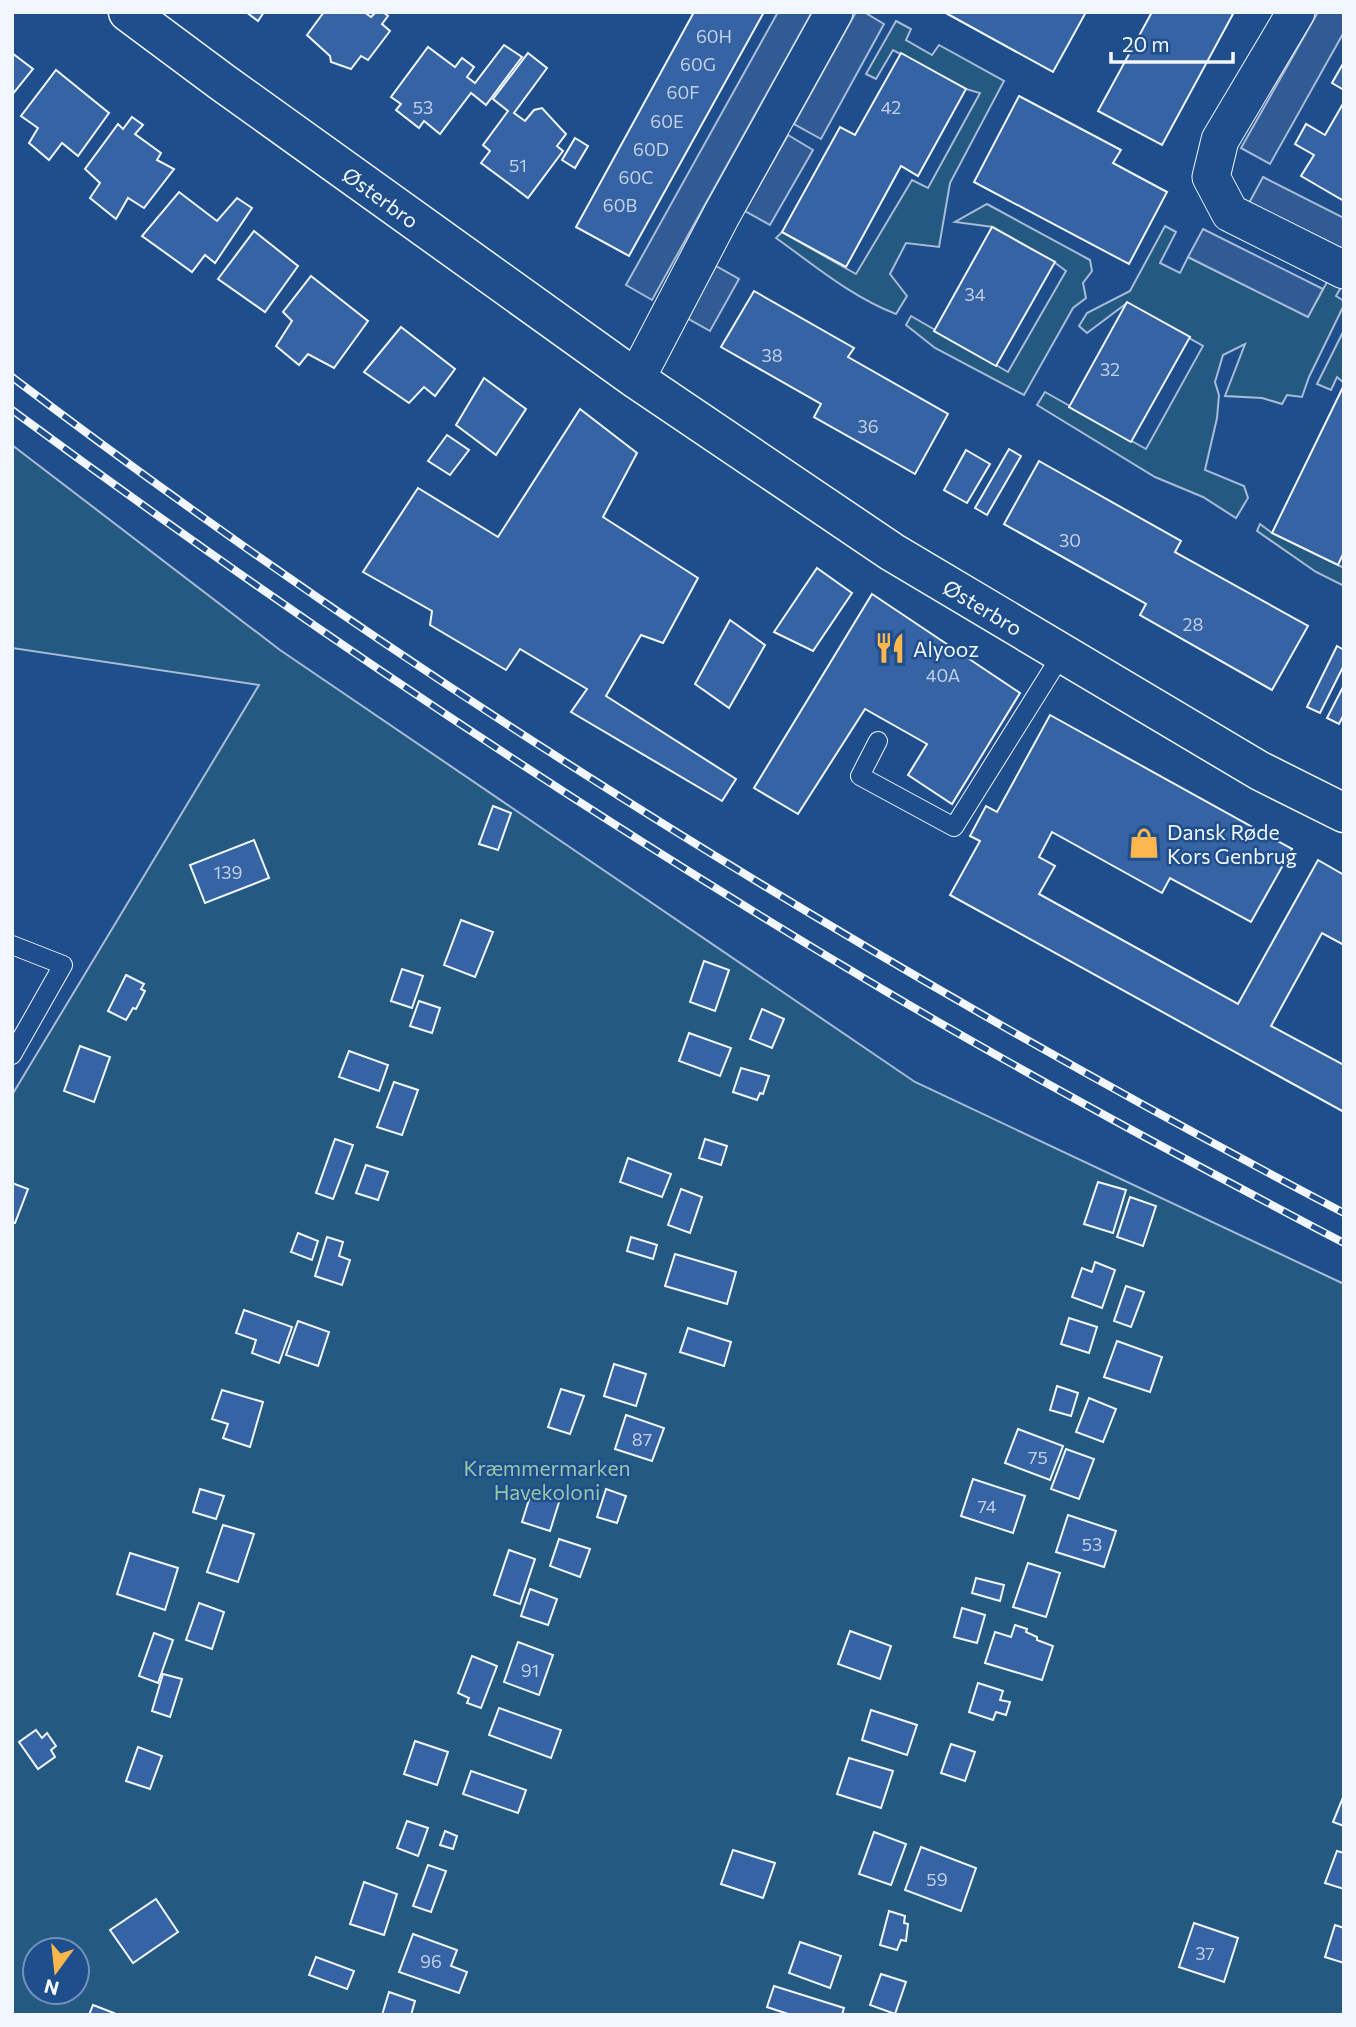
<svg xmlns="http://www.w3.org/2000/svg" width="1356" height="2027" viewBox="0 0 1356 2027" font-family="Commissioner,sans-serif">
<style>
.green{fill:#245a82;stroke:#a8bbd7;stroke-width:2;fill-rule:evenodd}
.parking{fill:#305b95;stroke:#a8bbd7;stroke-width:2}
.building{fill:#3563a3;stroke:#f2f6ff;stroke-width:2}
.lines{fill:none;stroke-linecap:round;stroke-linejoin:round}
.lane-casing{stroke:#f2f6ff;stroke-width:20}
.street-casing{stroke:#f2f6ff;stroke-width:39}
.secondary-casing{stroke:#f2f6ff;stroke-width:41}
.lane{stroke:#1f4e8c;stroke-width:18}
.street{stroke:#1f4e8c;stroke-width:37}
.secondary{stroke:#1f4e8c;stroke-width:38}
.rail-casing{stroke:#f2f6ff;stroke-width:8}
.rail{stroke:#1f4e8c;stroke-width:5;stroke-dasharray:16;stroke-linecap:butt}
.labels{text-anchor:middle;dominant-baseline:central;stroke-width:5;stroke-linejoin:round;paint-order:stroke}
.number-label{font-size:18px;fill:#c3d1e8}
.street-label{font-size:21px;fill:#f2f6ff;stroke:#1f4e8c}
.poi-label{font-size:21px;fill:#f2f6ff;stroke:#1f4e8c;text-anchor:start}
.park-label{font-size:21px;fill:#97c8a6;stroke:#1f4e8c}
</style>
<rect width="100%" height="100%" fill="#1f4e8c"/>
<g class="green">
<path d="M896,21L911,29L906,40L932,55L939,45L1004,81L950,183L939,247L906,243L890,274L907,296L896,314C853,298 814,265 776,238L782,232L856,274L912,180L928,188L980,93L966,89L893,50L876,79L866,74Z"/>
<path d="M987,204L1090,260L1092,271L1083,283L1086,298L1073,308L1024,395L935,348L906,325L911,316L1008,372L1066,271L1054,262L993,227L955,222Z"/>
<path d="M1165,226L1176,232L1160,263L1180,273L1188,257L1308,317L1327,282L1343,284L1336,296L1344,301V305L1309,377L1302,397L1287,395L1282,404L1262,398L1225,396L1245,344L1223,355L1215,382L1219,395L1217,418L1205,470L1244,486L1248,498L1236,518L1203,497L1155,477L1037,405L1045,392L1146,449L1203,346L1127,303L1087,333L1079,326L1087,313L1130,291Z"/>
<path d="M1344,330V383L1337,377L1331,390L1317,384Z"/>
<path d="M12,445L280,650L915,1082L1344,1284V2015H12V1095L259,685L12,648ZM35,1950H77V1992H35Z"/>
<path d="M1260,524L1272,533L1344,568V586L1316,572L1257,531Z"/>
</g>
<g class="parking">
<path d="M778,12H812L652,300L626,285Z"/>
<path d="M856,12H864L884,24L821,139L794,124Z"/>
<path d="M1318,12H1344V32L1270,164L1241,148Z"/>
<path d="M788,135L813,150L770,225L745,211Z"/>
<path d="M1263,177L1344,218V245L1342,249L1249,203Z"/>
<path d="M1203,229L1323,289L1308,317L1188,257Z"/>
<path d="M716,266L739,279L710,331L687,318Z"/>
</g>
<g class="building">
<path d="M246,12H264L258,21Z"/>
<path d="M324,12H364L371,17L376,12H383L388,16L382,24L390,31L368,60L361,56L351,69L331,62L330,56L307,35Z"/>
<path d="M694,12H764L629,256L576,227Z"/>
<path d="M944,12H1086L1053,72Z"/>
<path d="M1152,12H1229L1233,14L1162,145L1098,111Z"/>
<path d="M504,45L522,57L486,105L471,93L440,134L424,121L419,128L396,110L401,104L391,97L428,47L455,67L462,58L474,67L467,77L475,83Z"/>
<path d="M12,53L33,69L12,95Z"/>
<path d="M528,53L547,68L514,113L525,121L534,110L542,108L566,134L557,146L563,151L528,198L481,163L490,151L483,145L508,111L493,99Z"/>
<path d="M901,53L966,89L918,176L901,166L846,267L782,232L840,127L855,135Z"/>
<path d="M1344,62V90L1332,83Z"/>
<path d="M56,70L109,113L78,156L62,143L49,160L29,143L38,128L21,116Z"/>
<path d="M1019,96L1121,150L1113,163L1167,192L1129,264L974,182Z"/>
<path d="M1344,102V201L1301,176L1314,155L1295,144L1306,124L1325,135Z"/>
<path d="M132,117L143,125L135,134L161,153L157,160L174,169L144,208L128,198L116,219L90,198L100,183L85,169L118,124L123,129Z"/>
<path d="M575,138L588,146L575,168L562,160Z"/>
<path d="M179,192L217,221L237,198L252,208L215,263L205,255L192,272L142,236Z"/>
<path d="M992,227L1055,262L996,366L934,331Z"/>
<path d="M254,231L298,266L265,312L218,279Z"/>
<path d="M311,276L368,321L334,368L308,354L299,365L276,346L292,321L283,312Z"/>
<path d="M754,291L854,348L848,357L948,414L915,474L814,417L821,404L721,347Z"/>
<path d="M1127,302L1190,337L1131,442L1069,407Z"/>
<path d="M401,327L455,369L435,396L424,387L409,403L364,372Z"/>
<path d="M484,378L526,409L496,455L456,425Z"/>
<path d="M1344,385V552L1338,565L1272,533Z"/>
<path d="M580,409L637,453L603,517L698,578L663,643L641,635L606,696L736,779L722,801L571,712L587,689L520,649L506,670L430,625L432,611L363,572L418,488L498,537Z"/>
<path d="M447,435L469,450L450,475L428,461Z"/>
<path d="M1009,449L1021,456L987,515L975,508Z"/>
<path d="M966,450L990,464L967,503L944,490Z"/>
<path d="M1039,461L1181,541L1175,552L1308,626L1272,690L1140,615L1146,604L1004,524Z"/>
<path d="M817,568L852,593L813,651L774,632Z"/>
<path d="M872,594L1020,693L952,804L908,775L927,744L865,709L798,814L754,788Z"/>
<path d="M730,620L765,645L729,708L695,684Z"/>
<path d="M1337,646L1344,650V665L1320,713L1307,707Z"/>
<path d="M1344,685V714L1339,724L1327,718Z"/>
<path d="M1050,715L1292,849L1251,922L1170,878L1162,893L1052,832L1039,857L1055,866L1039,894L1238,1004L1318,860L1344,875V945L1322,933L1271,1026L1344,1065V1112L950,895L980,841L970,836L986,806L997,812Z"/>
<path d="M493,806L511,813L498,850L479,844Z"/>
<path d="M254,840L269,878L205,903L190,865Z"/>
<path d="M461,920L493,932L475,977L444,965Z"/>
<path d="M704,961L729,970L715,1011L690,1002Z"/>
<path d="M402,969L423,976L412,1008L391,1001Z"/>
<path d="M126,975L144,984L141,989L145,991L136,1009L133,1008L126,1020L108,1011Z"/>
<path d="M419,1001L440,1008L432,1033L410,1026Z"/>
<path d="M762,1009L784,1019L772,1048L750,1039Z"/>
<path d="M689,1033L731,1048L720,1076L679,1061Z"/>
<path d="M80,1046L110,1057L94,1102L64,1091Z"/>
<path d="M349,1051L388,1065L379,1091L339,1077Z"/>
<path d="M741,1068L769,1076L763,1094L760,1093L757,1100L733,1092Z"/>
<path d="M394,1082L418,1090L402,1135L377,1127Z"/>
<path d="M335,1139L353,1145L333,1199L316,1193Z"/>
<path d="M705,1139L727,1146L721,1165L699,1158Z"/>
<path d="M628,1158L671,1174L662,1197L620,1182Z"/>
<path d="M366,1165L388,1172L378,1200L356,1193Z"/>
<path d="M1098,1182L1126,1190L1113,1233L1084,1224Z"/>
<path d="M12,1183L28,1189L15,1223L12,1222Z"/>
<path d="M681,1189L702,1197L690,1233L668,1225Z"/>
<path d="M1130,1197L1156,1206L1143,1246L1117,1237Z"/>
<path d="M298,1233L318,1241L312,1260L291,1252Z"/>
<path d="M327,1237L343,1242L339,1256L350,1260L342,1285L315,1276Z"/>
<path d="M631,1237L657,1245L653,1259L627,1251Z"/>
<path d="M675,1254L736,1272L727,1304L665,1286Z"/>
<path d="M1095,1262L1115,1270L1102,1308L1072,1297L1082,1268L1092,1272Z"/>
<path d="M1126,1286L1144,1292L1131,1327L1114,1321Z"/>
<path d="M244,1310L292,1327L279,1363L252,1353L256,1340L236,1333Z"/>
<path d="M1069,1318L1097,1327L1089,1353L1061,1344Z"/>
<path d="M298,1321L329,1332L318,1366L286,1355Z"/>
<path d="M688,1328L731,1342L724,1366L680,1352Z"/>
<path d="M1117,1341L1162,1357L1150,1392L1104,1377Z"/>
<path d="M614,1364L646,1374L636,1406L604,1396Z"/>
<path d="M1057,1386L1078,1393L1071,1416L1050,1410Z"/>
<path d="M561,1389L584,1396L570,1434L548,1427Z"/>
<path d="M222,1390L263,1402L250,1447L223,1438L228,1424L212,1419Z"/>
<path d="M1089,1398L1116,1409L1103,1442L1076,1432Z"/>
<path d="M626,1415L664,1428L652,1461L615,1449Z"/>
<path d="M1018,1429L1063,1446L1050,1480L1005,1463Z"/>
<path d="M1066,1449L1094,1459L1079,1499L1051,1489Z"/>
<path d="M973,1479L1025,1496L1013,1533L961,1516Z"/>
<path d="M200,1489L224,1496L216,1519L193,1512Z"/>
<path d="M606,1489L626,1496L617,1523L597,1517Z"/>
<path d="M532,1490L560,1499L550,1531L522,1522Z"/>
<path d="M1068,1515L1116,1531L1104,1567L1056,1552Z"/>
<path d="M223,1525L254,1534L238,1582L207,1572Z"/>
<path d="M559,1539L590,1549L580,1577L550,1566Z"/>
<path d="M509,1550L535,1559L520,1604L494,1595Z"/>
<path d="M130,1553L178,1568L165,1610L117,1594Z"/>
<path d="M1028,1563L1060,1573L1046,1617L1013,1607Z"/>
<path d="M976,1578L1004,1585L1000,1601L972,1593Z"/>
<path d="M530,1589L557,1599L548,1625L521,1616Z"/>
<path d="M199,1603L224,1612L212,1649L186,1640Z"/>
<path d="M962,1608L985,1615L977,1643L954,1637Z"/>
<path d="M1015,1625L1027,1629L1026,1632L1037,1637V1640L1053,1646L1042,1680L985,1663L995,1632L1011,1637Z"/>
<path d="M850,1631L891,1646L880,1679L838,1664Z"/>
<path d="M154,1633L173,1640L158,1683L139,1676Z"/>
<path d="M518,1642L553,1655L539,1695L504,1682Z"/>
<path d="M472,1656L497,1666L481,1708L467,1703L469,1698L458,1693Z"/>
<path d="M163,1674L182,1679L170,1717L152,1711Z"/>
<path d="M978,1683L1003,1691L1000,1700L1010,1702L1006,1715L996,1712L993,1720L969,1712Z"/>
<path d="M499,1708L561,1730L551,1758L489,1735Z"/>
<path d="M871,1710L917,1725L907,1755L862,1740Z"/>
<path d="M36,1730L42,1738L47,1733L56,1746L51,1750L55,1757L38,1769L19,1742Z"/>
<path d="M415,1741L448,1752L437,1785L404,1774Z"/>
<path d="M951,1744L975,1752L965,1781L941,1773Z"/>
<path d="M138,1747L162,1756L150,1789L126,1781Z"/>
<path d="M849,1758L893,1771L881,1808L837,1794Z"/>
<path d="M471,1771L526,1790L518,1813L463,1794Z"/>
<path d="M1344,1795V1826L1333,1822Z"/>
<path d="M407,1821L428,1828L418,1856L397,1848Z"/>
<path d="M445,1831L457,1836L453,1849L440,1845Z"/>
<path d="M874,1832L906,1844L891,1885L859,1874Z"/>
<path d="M921,1847L976,1868L961,1911L905,1890Z"/>
<path d="M733,1850L775,1863L763,1898L721,1884Z"/>
<path d="M1337,1851L1344,1853V1889L1325,1883Z"/>
<path d="M428,1865L446,1871L431,1912L413,1906Z"/>
<path d="M364,1882L397,1894L384,1935L350,1924Z"/>
<path d="M156,1899L178,1932L133,1963L110,1930Z"/>
<path d="M889,1911L905,1916L904,1923L908,1924L906,1941L901,1940L897,1950L880,1945Z"/>
<path d="M1194,1923L1238,1938L1224,1982L1179,1967Z"/>
<path d="M1335,1925L1344,1928V1963L1325,1957Z"/>
<path d="M413,1934L457,1950L451,1966L467,1972L459,1993L399,1972Z"/>
<path d="M800,1942L841,1956L830,1988L789,1973Z"/>
<path d="M316,1957L354,1971L347,1989L309,1975Z"/>
<path d="M881,1974L906,1982L895,2014L870,2005Z"/>
<path d="M774,1986L844,2008L842,2015H791L767,2007Z"/>
<path d="M389,1992L415,2001L411,2015H382Z"/>
<path d="M93,2005L114,2013L113,2015H89Z"/>
</g>
<g class="lines">
<defs>
<g id="lane">
<path d="M878,741L860,776L954,827L1062,654"/>
<path d="M12,945L63,965L12,1055"/>
</g>
<g id="street">
<path d="M1296,12L1220,140L1211,177L1230,213L1344,270"/>
<path d="M636,379L721,216L834,12"/>
</g>
<path id="secondary" d="M128,12L222,82L636,379L892,552L1260,771L1344,813"/>
</defs>
<use href="#lane" class="lane-casing"/>
<use href="#street" class="street-casing"/>
<use href="#secondary" class="secondary-casing"/>
<use href="#lane" class="lane"/>
<use href="#street" class="street"/>
<use href="#secondary" class="secondary"/>
<defs>
<g id="rail">
<path d="M12,377C430,694 880,969 1344,1213"/>
<path d="M12,410C294,618 585,813 887,992C1036,1080 1190,1162 1344,1243"/>
</g>
</defs>
<use href="#rail" class="rail-casing"/>
<use href="#rail" class="rail"/>
</g>
<defs>
<symbol id="restaurant-bare" viewBox="-9 -9 18 18"><path d="M-5-6h1v4h1v-4h1v4h1v-4h1v5L-1.5 .5V6h-2V.5L-5-1ZM5-6V6H3V1.5H1.5Q1.5-4 5-6Z" fill="#ffb74d" stroke="#1f4e8c" stroke-width="2.5" paint-order="stroke"/></symbol>
<symbol id="shop-bare" viewBox="-9 -9 18 18"><path d="M-5-2.5h2.3a2.7 3.5 0 0 1 5.4 0H5L5.5 6h-11ZM-1.5-2.5h3a1.5 2.3 0 0 0-3 0Z" fill="#ffb74d" stroke="#1f4e8c" stroke-width="2.5" paint-order="stroke"/></symbol>
</defs>
<g fill-rule="evenodd">
<use href="#restaurant-bare" x="868" y="626" width="44" height="44"/>
<use href="#shop-bare" x="1122" y="821" width="44" height="44"/>
</g>
<g class="labels">
<g class="number-label">
<text x="714" y="36">60H</text>
<text x="698" y="64">60G</text>
<text x="683" y="92">60F</text>
<text x="423" y="107">53</text>
<text x="891" y="107">42</text>
<text x="667" y="121">60E</text>
<text x="651" y="149">60D</text>
<text x="518" y="165">51</text>
<text x="636" y="177">60C</text>
<text x="620" y="205">60B</text>
<text x="975" y="294">34</text>
<text x="772" y="355">38</text>
<text x="1110" y="369">32</text>
<text x="868" y="426">36</text>
<text x="1070" y="540">30</text>
<text x="1193" y="624">28</text>
<text x="943" y="675">40A</text>
<text x="228" y="872">139</text>
<text x="642" y="1439">87</text>
<text x="1038" y="1457">75</text>
<text x="987" y="1506">74</text>
<text x="1092" y="1544">53</text>
<text x="530" y="1670">91</text>
<text x="937" y="1879">59</text>
<text x="1205" y="1953">37</text>
<text x="431" y="1961">96</text>
</g>
<g class="street-label">
<text transform="translate(381 197) rotate(36)">Østerbro</text>
<text transform="translate(983 607) rotate(31)">Østerbro</text>
</g>
<g class="poi-label">
<text x="913" y="648">Alyooz</text>
<text x="1167" y="831">Dansk Røde<tspan x="1167" dy="24">Kors Genbrug</tspan></text>
</g>
<g class="park-label">
<text x="547" y="1467">Kræmmermarken<tspan x="547" dy="24">Havekoloni</tspan></text>
</g>
</g>
<rect width="1356" height="2027" fill="none" stroke="#f2f6ff" stroke-width="28"/>
<g transform="translate(56 1971) rotate(195)"><circle r="33" fill="#1f4e8c" stroke="#7391ba" stroke-width="2"/>
<path d="M0-5L12 26L0 18L-12 26Z" fill="#ffb74d"/>
<text y="-10" font-size="19" font-weight="bold" text-anchor="middle" fill="#f2f6ff">N</text>
</g>
<path d="M1111 52v10h122v-10" fill="none" stroke="#f2f6ff" stroke-width="3.5"/>
<text x="1122" y="52" font-size="21" fill="#f2f6ff" stroke="#1f4e8c" stroke-width="5" paint-order="stroke">20 m</text>
</svg>
